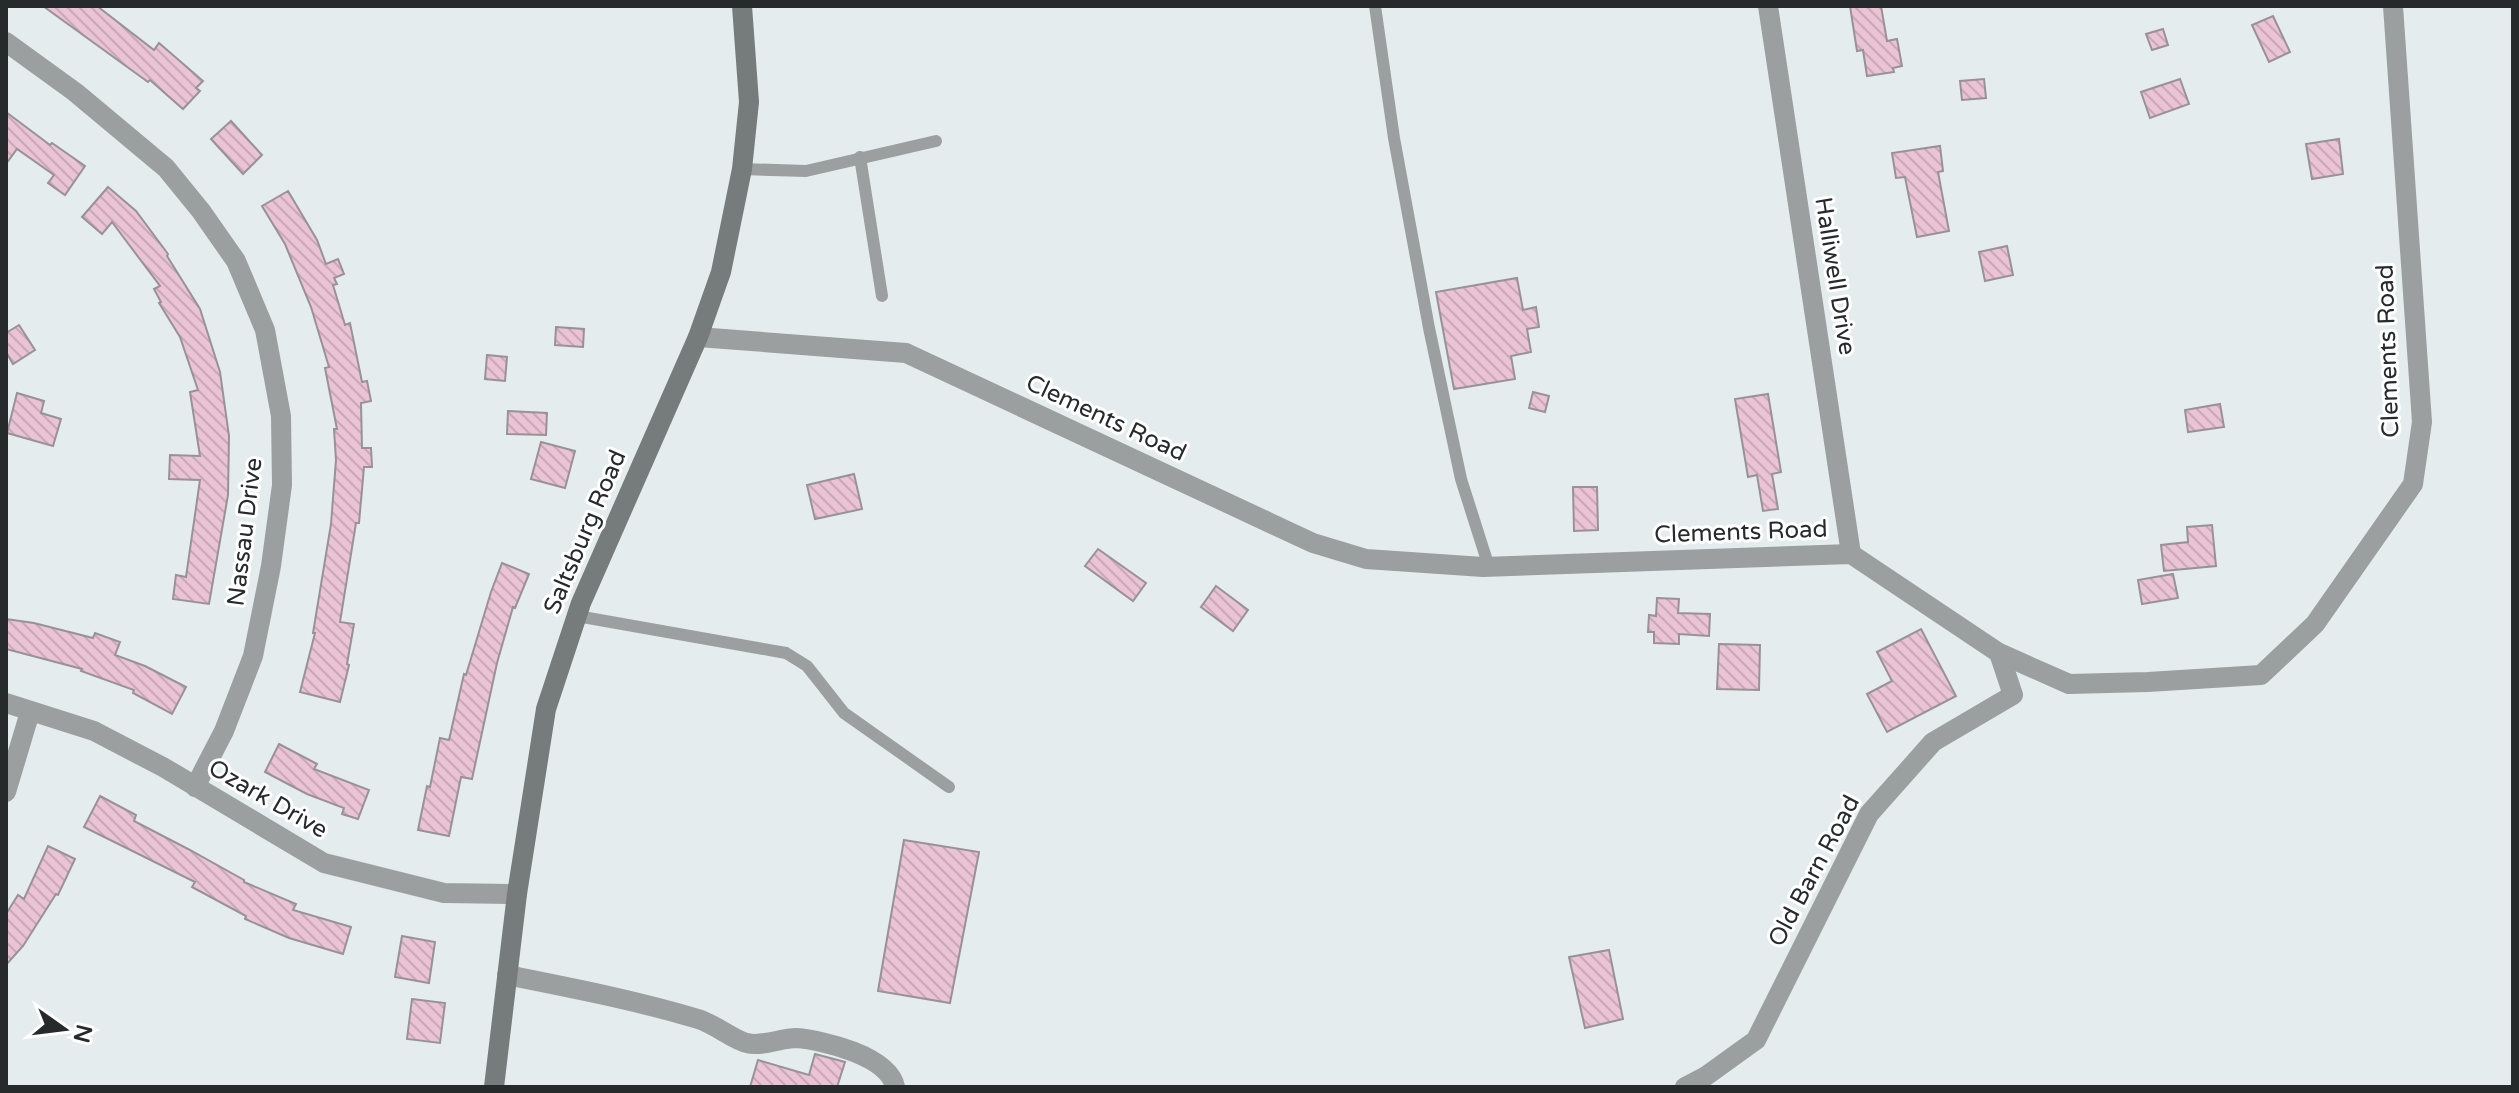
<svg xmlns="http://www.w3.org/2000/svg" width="2519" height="1093" viewBox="0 0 2519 1093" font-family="'Varela Round',sans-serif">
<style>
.building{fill:url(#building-back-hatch);stroke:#989295;stroke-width:2}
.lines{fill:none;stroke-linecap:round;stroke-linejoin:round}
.service{stroke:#9c9fa0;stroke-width:12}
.minor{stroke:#9c9fa0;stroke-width:20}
.secondary{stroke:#767b7c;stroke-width:20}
.labels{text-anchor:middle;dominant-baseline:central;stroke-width:6;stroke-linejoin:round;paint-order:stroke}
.street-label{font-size:24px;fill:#272a2b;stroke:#fff}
</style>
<defs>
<pattern id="building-back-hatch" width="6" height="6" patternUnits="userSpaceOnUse" patternTransform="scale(2)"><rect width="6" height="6" fill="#eac3d5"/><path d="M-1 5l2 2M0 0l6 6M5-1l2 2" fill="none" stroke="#c9a8b7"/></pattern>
</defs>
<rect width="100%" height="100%" fill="#e5ecee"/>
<g class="building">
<path d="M43,6H97L154,50L159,43L203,81L196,88L200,91L183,109L150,80L148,82Z"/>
<path d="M1850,6H1881L1887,41L1897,39L1902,66L1893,68L1894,72L1867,76L1863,50L1857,51Z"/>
<path d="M2273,16L2290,52L2269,62L2252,25Z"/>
<path d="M2163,29L2168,45L2152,50L2146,34Z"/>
<path d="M1984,79L1986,98L1962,100L1960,81Z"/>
<path d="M2180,79L2189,104L2150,118L2141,92Z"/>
<path d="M6,112L50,145L52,143L85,166L65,195L48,183L54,175L17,149L6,164Z"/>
<path d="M231,121L262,155L243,174L211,139Z"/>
<path d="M2339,139L2343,174L2312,179L2306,144Z"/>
<path d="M1940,146L1943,171L1938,172L1949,231L1917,237L1905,177L1896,178L1892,153Z"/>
<path d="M108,187L136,211L168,254L167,256L200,309L220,372L229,436L228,495L209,604L173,599L176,575L186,577L200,480L169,479L170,455L200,456L190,392L198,390L180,337L159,303L161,302L154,289L160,286L112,222L102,234L82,217Z"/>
<path d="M288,191L317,240L326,264L338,259L344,274L334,278L337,284L333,285L345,325L350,323L362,382L367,381L371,401L361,403L362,448H371L372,467H364L359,523H356L340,622L354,624L347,664L349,665L340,702L300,692L315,633H313L331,524L336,460L334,429H337L325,368L329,367L311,307L285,244L262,206Z"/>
<path d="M2007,246L2013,275L1985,281L1979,252Z"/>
<path d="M1517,278L1523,310L1536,307L1539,327L1527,329L1531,352L1511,356L1515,379L1454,389L1436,292Z"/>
<path d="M19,325L35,350L13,364L6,352V333Z"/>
<path d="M556,327L584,329L583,347L555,345Z"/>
<path d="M487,355L507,357L505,381L485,379Z"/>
<path d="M1533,392L1549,396L1545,412L1529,408Z"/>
<path d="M17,393L44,401L41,413L61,419L53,446L7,433Z"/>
<path d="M1768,394L1781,472L1772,474L1778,509L1763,511L1757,475L1748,477L1735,399Z"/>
<path d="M2220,404L2224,427L2188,432L2185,410Z"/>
<path d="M508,411L547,413L546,435L507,434Z"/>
<path d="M541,442L575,451L565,488L531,479Z"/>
<path d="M854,474L862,509L815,519L807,485Z"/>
<path d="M1573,487H1597L1598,530L1574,531Z"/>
<path d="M2212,525L2216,566L2164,571L2161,545L2188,542L2187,527Z"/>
<path d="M1098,549L1146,583L1133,601L1085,566Z"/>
<path d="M502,563L529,574L515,608L513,607L497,663L472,779L461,777L449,836L418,830L427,786L430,787L440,738L449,740L464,674L466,675L491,592Z"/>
<path d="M2173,574L2178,598L2142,604L2138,580Z"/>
<path d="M1216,586L1248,610L1233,631L1201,607Z"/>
<path d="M1657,598L1679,599L1678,613L1710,614L1709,636L1679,634V644L1654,643V632H1648L1649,615L1656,616Z"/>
<path d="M6,619L34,623L93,638L95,633L120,642L115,655L145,666L186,687L172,714L133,693L134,690L81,671L82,669L6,649Z"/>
<path d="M1921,629L1956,696L1887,732L1867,694L1892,681L1877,652Z"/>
<path d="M1719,644L1760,645L1759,690L1717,689Z"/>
<path d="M279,744L317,764L314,769L369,790L358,819L342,814L344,808L307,794L265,772Z"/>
<path d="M100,796L136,815L134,821L188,849L244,880V882L296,904L293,910L351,927L343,954L289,938L245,919L246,916L192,887L195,882L84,827Z"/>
<path d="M904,840L979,852L950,1003L878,991Z"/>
<path d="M48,846L75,859L58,895L56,894L23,946L6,965V914L18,895L24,899Z"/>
<path d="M402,936L435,942L429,983L395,977Z"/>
<path d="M1609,950L1623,1019L1585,1028L1569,957Z"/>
<path d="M412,999L445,1003L440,1043L407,1039Z"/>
<path d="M815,1054L845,1062L837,1087H750L758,1060L809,1075Z"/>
</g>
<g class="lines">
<g class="service">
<path d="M1375,6L1394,138L1429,328L1461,479L1489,567"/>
<path d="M860,157L882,296"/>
<path d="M742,169L806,171L936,141"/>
<path d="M577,616L786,653L807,666L844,713L949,787"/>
</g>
<g class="minor">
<path d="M1768,6L1851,554"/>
<path d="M6,42L75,92L166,168L201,211L236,261L265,330L281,416L282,485L271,566L253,656L224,731L195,787"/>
<path d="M698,337L906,353L1313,543L1366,559L1483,567L1851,554L1999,653L2069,684L2148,682L2261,675L2315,624L2413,484L2422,422L2393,6"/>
<path d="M6,703L94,731L163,767L324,863L444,893L517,894"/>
<path d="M6,792L30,712"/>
<path d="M507,975C572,988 635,1000 698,1019C715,1024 735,1041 747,1043C762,1047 781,1038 796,1038C823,1040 889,1056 895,1087"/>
<path d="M1685,1087L1706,1076L1756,1040L1869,814L1933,742L2013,695L1999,653"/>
</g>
<path class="secondary" d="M494,1087L517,894L546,709L581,603L698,337L721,272L742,169L749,102L742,6"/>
</g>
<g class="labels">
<g class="street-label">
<text transform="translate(1835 276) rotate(81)">Halliwell Drive</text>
<text transform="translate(2388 351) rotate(-92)">Clements Road</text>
<text transform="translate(1106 418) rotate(25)">Clements Road</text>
<text transform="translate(245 532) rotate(-83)">Nassau Drive</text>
<text transform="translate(585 532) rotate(-67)">Saltsburg Road</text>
<text transform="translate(1741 532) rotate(-2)">Clements Road</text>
<text transform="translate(268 799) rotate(30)">Ozark Drive</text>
<text transform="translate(1814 871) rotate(-62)">Old Barn Road</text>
</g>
</g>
<rect width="2519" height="1093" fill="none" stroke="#272a2b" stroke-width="16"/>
<g transform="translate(64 1029) rotate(104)" stroke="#ffffff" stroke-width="6" paint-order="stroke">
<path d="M0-6L14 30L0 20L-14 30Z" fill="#272a2b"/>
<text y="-12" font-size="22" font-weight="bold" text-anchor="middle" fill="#272a2b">N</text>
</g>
</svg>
